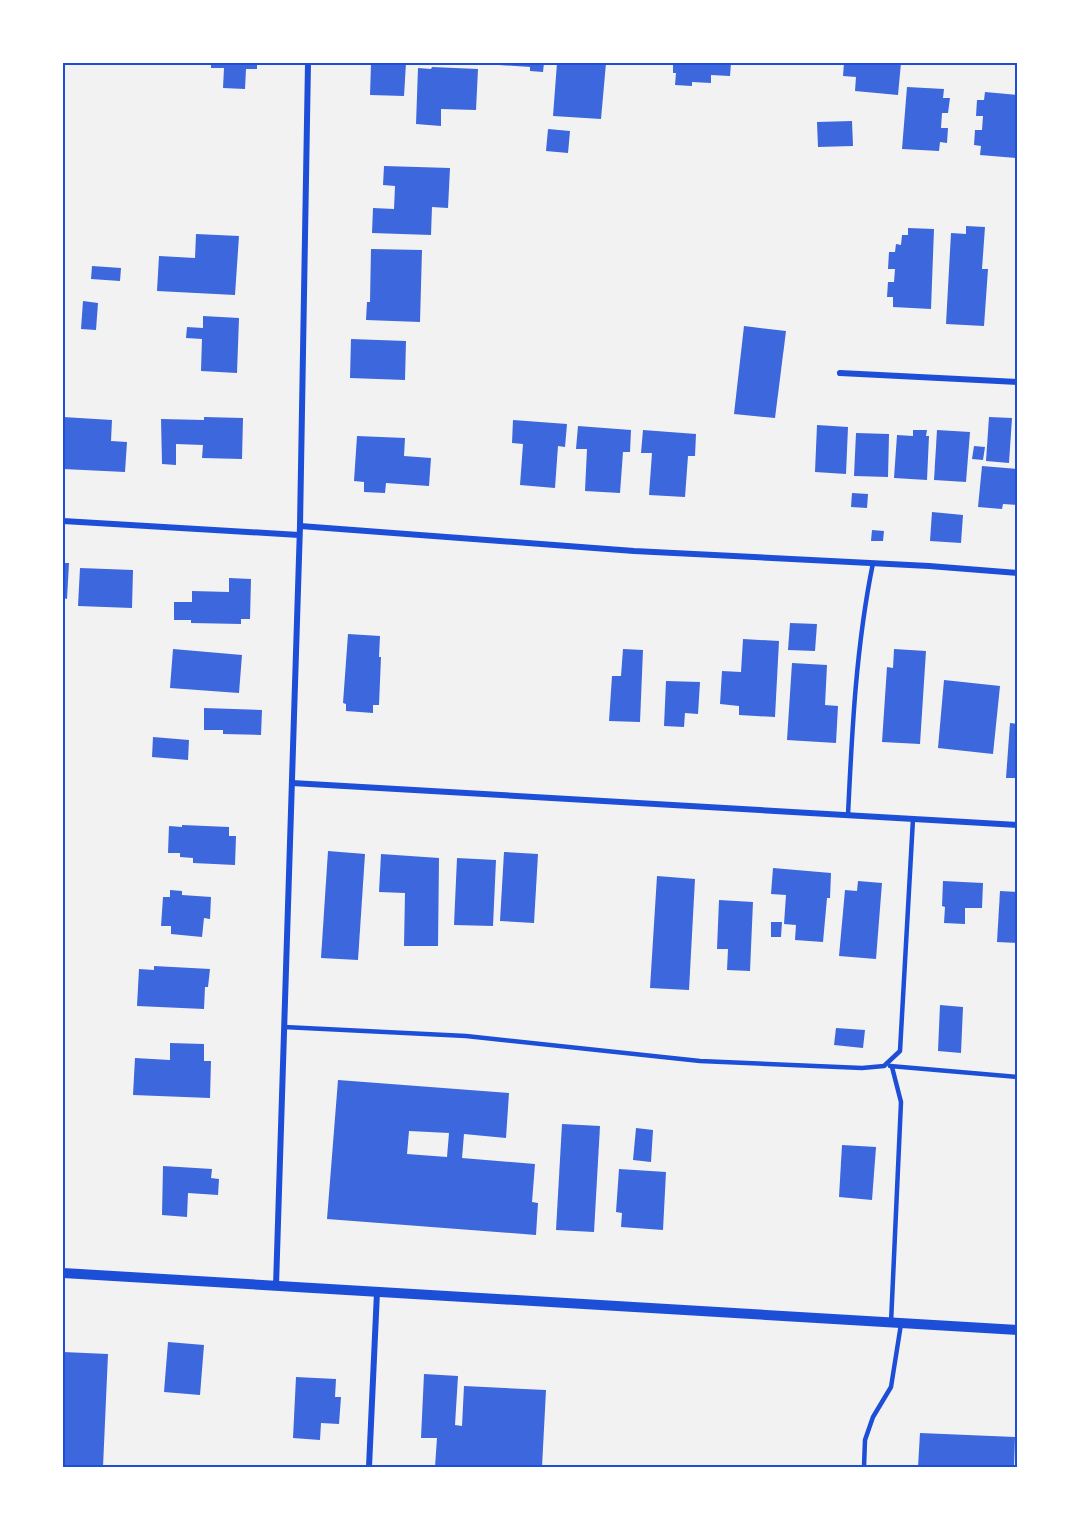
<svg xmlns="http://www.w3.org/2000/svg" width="1081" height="1530" viewBox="0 0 1081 1530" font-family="'Asap Condensed',sans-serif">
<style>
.building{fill:#3d67dc;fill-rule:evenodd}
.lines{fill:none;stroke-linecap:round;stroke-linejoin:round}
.service{stroke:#1d4ed8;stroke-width:4.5}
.minor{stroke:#1d4ed8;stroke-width:6}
.tertiary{stroke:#1d4ed8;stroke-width:10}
.neatline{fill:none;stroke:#1d4ed8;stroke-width:2}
</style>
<rect width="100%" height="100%" fill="#f2f2f2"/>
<g class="building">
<path d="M211,63H257V69H246L245,89L223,88L224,68H211Z"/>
<path d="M371,63H406L404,96L370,95Z"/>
<path d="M499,63H544L543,72L530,71V67L499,65Z"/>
<path d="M557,63H606L601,119L553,116Z"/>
<path d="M673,63H731L730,76L711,75V83L692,82V86L675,85L676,73H673Z"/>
<path d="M844,63H901L898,95L855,91L856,77L843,76Z"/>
<path d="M432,67L478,69L476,110L441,109V126L416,124L418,68L431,69Z"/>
<path d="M907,87L944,89L943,98H950L948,113H942L941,128H948L947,143L940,142L939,151L902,149Z"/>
<path d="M985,92L1018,95L1016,158L980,155L981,146L974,145L975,130H982L983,116H976L977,100H984Z"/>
<path d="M852,121L853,146L818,147L817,122Z"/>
<path d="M548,129L570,131L568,153L546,151Z"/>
<path d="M384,166L450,168L448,208L432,207L431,235L372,233L373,208L394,209L395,186L383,185Z"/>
<path d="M966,226L985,227L982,269H988L984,326L946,324L951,233L966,234Z"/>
<path d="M908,228L934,229L931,309L893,307V297H887L888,282H894L895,269H888L889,252H895L896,244L901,245L902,235H908Z"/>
<path d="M196,234L239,236L235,295L157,291L159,256L195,258Z"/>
<path d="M371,249L422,250L420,322L366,320L367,302H370Z"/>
<path d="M92,266L121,268L120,281L91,279Z"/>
<path d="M83,301L98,303L96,330L81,329Z"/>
<path d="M203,316L239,318L237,373L201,371L202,339L186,338L187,327L203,328Z"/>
<path d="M744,326L786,331L775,418L734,414Z"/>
<path d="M351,339L406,341L405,380L350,378Z"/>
<path d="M63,417L112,420L111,441L127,442L125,472L63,469Z"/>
<path d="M204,417L243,418L242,459L202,458L203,445L176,444V465L162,464L161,419L204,420Z"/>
<path d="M989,417L1012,418L1009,463L986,461Z"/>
<path d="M513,420L567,424L565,447L558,446L555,488L520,485L523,444L512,443Z"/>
<path d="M817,425L848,427L846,474L815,472Z"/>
<path d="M578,426L631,430L630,452H623L620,493L585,491L587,449H576Z"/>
<path d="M643,430L696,434L695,456H688L685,497L649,495L652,453H641Z"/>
<path d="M913,430H927L926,436H929L927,480L894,478L897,435L913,436Z"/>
<path d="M937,430L970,432L966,482L934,480Z"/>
<path d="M856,433L889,434L888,477L854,476Z"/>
<path d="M357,436L405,438L404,456L431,458L429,486L386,483L385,493L364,492V482L354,481Z"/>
<path d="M974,446L985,447L983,460L972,459Z"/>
<path d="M982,466L1018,469V505L1003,504L1002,509L978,507Z"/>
<path d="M852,493L868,494L867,508L851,507Z"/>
<path d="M932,512L963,515L961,543L930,541Z"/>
<path d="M872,530L884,531L883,541H871Z"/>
<path d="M63,563H69L67,599L63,598Z"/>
<path d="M80,568L133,570L132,608L78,606Z"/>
<path d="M229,578L251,579L250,619H241V624L191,623V620H174V602H192V591L229,592Z"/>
<path d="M790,623L817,624L815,651L788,650Z"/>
<path d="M348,634L380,636L379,657H381L379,705H373V713L346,711V704L343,703Z"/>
<path d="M743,639L779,641L775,717L739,715V706L720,704L722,671L741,672Z"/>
<path d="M173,649L242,655L239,693L170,688Z"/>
<path d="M623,649L643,650L640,722L609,721L612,676H621Z"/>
<path d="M894,649L926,651L920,744L882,742L887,667L893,668Z"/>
<path d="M792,663L827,665L825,705L838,706L836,743L787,740Z"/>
<path d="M944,680L1000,686L993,754L938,748Z"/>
<path d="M666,681L700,682L698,714L685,713L684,727L664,726Z"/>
<path d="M204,708L262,710L261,735L223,734V730H204Z"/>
<path d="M1010,723L1018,724V778H1006Z"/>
<path d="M153,737L189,740L188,760L152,757Z"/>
<path d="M182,825L229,827V836H236L235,865L193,863V858L180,857V853H168L169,826L182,827Z"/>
<path d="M328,851L365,854L358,960L321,958Z"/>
<path d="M504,852L538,854L534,923L500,921Z"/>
<path d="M381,854L439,858L438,946H404L405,893L379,892Z"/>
<path d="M457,858L496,860L493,926L454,925Z"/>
<path d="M773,868L831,873L830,898H827L823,942L795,940L796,925L784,924L786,895L771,894Z"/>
<path d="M657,876L695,879L689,990L650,988Z"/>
<path d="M858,881L882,883L876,959L839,956L845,890L857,891Z"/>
<path d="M943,881L983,883L982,908H965V924L944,923L945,907L942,906Z"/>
<path d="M170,890L182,891V895L211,897L210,919L204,918L202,937L171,934V926H161L163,897H170Z"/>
<path d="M1000,891L1018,892V943L997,942Z"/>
<path d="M719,900L753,902L750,971L727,970L728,949H717Z"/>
<path d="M771,922H782L781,937H771Z"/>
<path d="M154,966L210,969L208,987H205L204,1009L137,1006L139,969L154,970Z"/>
<path d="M940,1005L963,1007L961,1053L938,1051Z"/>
<path d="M836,1028L865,1030L863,1048L834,1045Z"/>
<path d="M170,1043L204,1044V1061H211L210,1098L133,1095L135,1058L170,1060Z"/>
<path d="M338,1080L509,1093L506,1138L464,1134L462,1158L535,1164L532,1202L538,1203L536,1235L327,1219ZM409,1131L449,1133L447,1157L407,1154Z"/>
<path d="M562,1124L600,1126L594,1232L556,1230Z"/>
<path d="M636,1128L653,1130L651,1162L633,1160Z"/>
<path d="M842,1145L876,1147L872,1200L839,1197Z"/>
<path d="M163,1166L212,1169L211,1178L219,1179L218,1195L188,1193L187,1217L162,1215Z"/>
<path d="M619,1169L666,1172L663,1230L621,1227L622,1213L616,1212Z"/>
<path d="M168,1342L204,1345L200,1395L164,1392Z"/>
<path d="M63,1352L108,1354L103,1467H63Z"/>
<path d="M424,1374L458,1376L455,1425L462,1426L464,1386L546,1390L542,1467H435L437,1438H421Z"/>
<path d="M296,1377L336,1379L335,1397H341L339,1424L321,1423L320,1440L293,1438Z"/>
<path d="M920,1433L1015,1437L1014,1467H918Z"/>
</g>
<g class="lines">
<g class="service">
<path d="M848,815C852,731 856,646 873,563"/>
<path d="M284,1027L466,1036L700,1061L862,1068L884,1066L900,1051L913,819"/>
<path d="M890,1066L1018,1077"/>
<path d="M891,1323L901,1102L892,1067"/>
<path d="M864,1467L865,1440L873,1417L891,1387L901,1324"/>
</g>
<g class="minor">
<path d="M840,373L1018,382"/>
<path d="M63,521L299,535"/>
<path d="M300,526L634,551L929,566L1018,573"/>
<path d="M292,783L1018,825"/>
<path d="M276,1286L300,526L308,63"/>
<path d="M369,1467L377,1292"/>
</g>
<path class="tertiary" d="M63,1273L1018,1330"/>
</g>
<rect width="1081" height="1530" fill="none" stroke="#ffffff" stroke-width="129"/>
<rect x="64" y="64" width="952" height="1402" class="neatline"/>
</svg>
